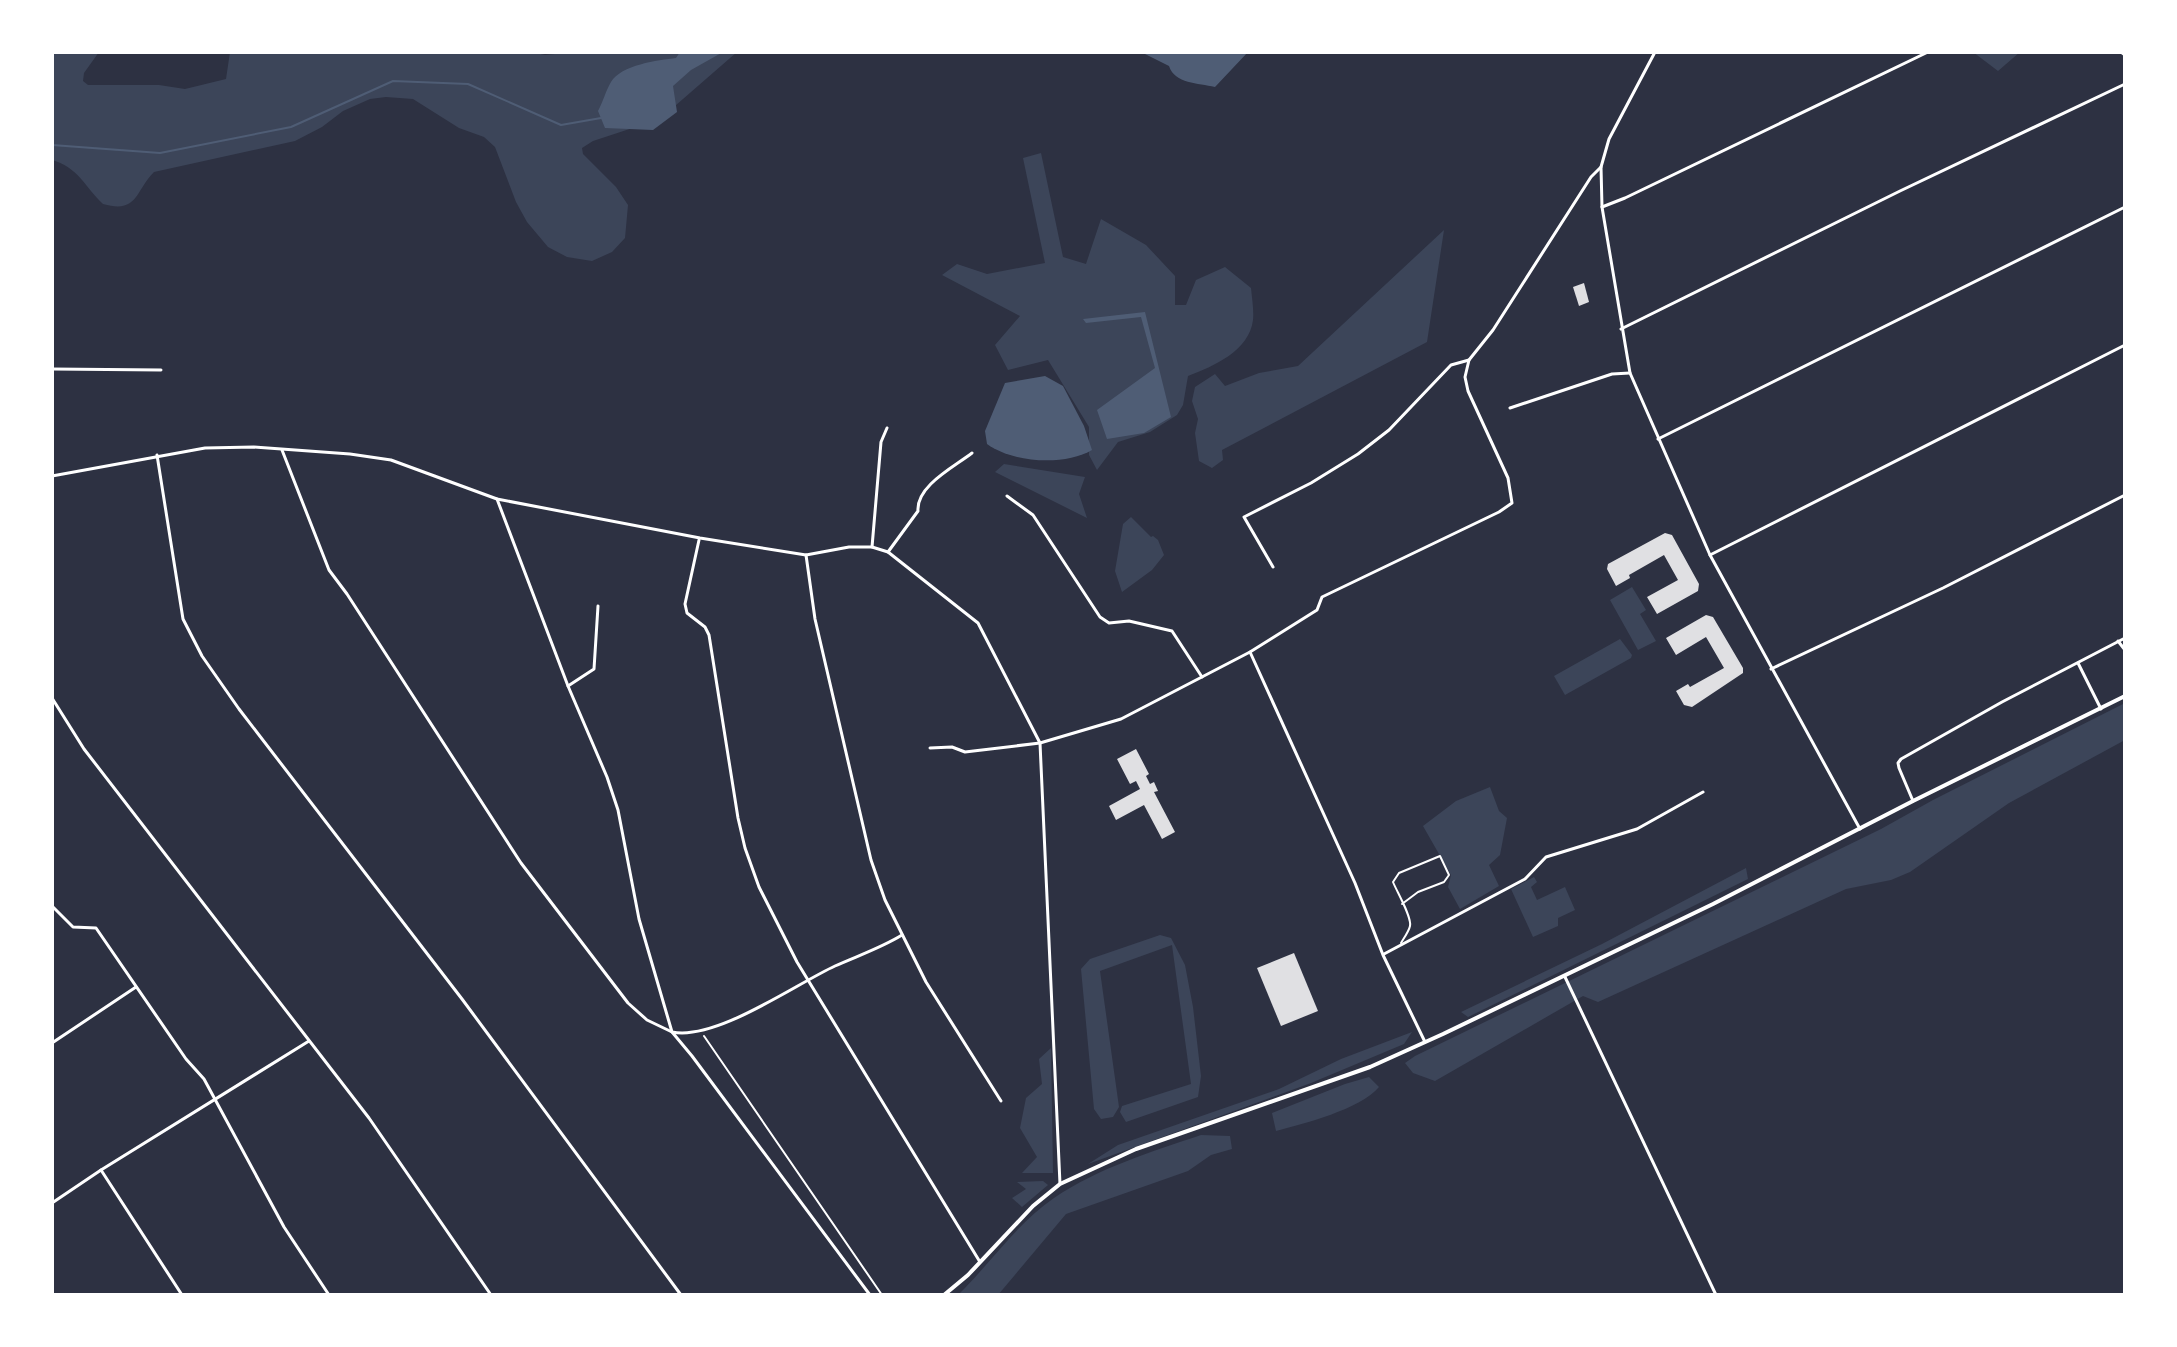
<svg xmlns="http://www.w3.org/2000/svg" width="2177" height="1347" viewBox="0 0 2177 1347" font-family="Inter,sans-serif">
<style>
.green{fill:#3c4559}
.water{fill:#4f5d75}
.lines{fill:none;stroke-linecap:round;stroke-linejoin:round}
.stream{stroke:#4f5d75;stroke-width:2}
.building{fill:#e0e0e3}
.path{stroke:#fff;stroke-width:2}
.service{stroke:#fff;stroke-width:2}
.minor{stroke:#fff;stroke-width:3}
.tertiary{stroke:#fff;stroke-width:4}
</style>
<rect width="100%" height="100%" fill="#2d3142"/>
<g class="green">
<path d="M52,52H99L84,73L83,81L88,85H159L185,89L226,79L230,52H532L545,55L574,52H737L660,119L593,141L582,148L583,154L616,187L628,205L625,238L612,252L592,261L567,257L548,247L527,222L516,202L495,147L484,137L459,128L413,99L386,97L370,99L343,111L322,127L295,141L154,172C135,191 138,214 103,204C85,187 78,167 52,160Z"/>
<path d="M1973,52H2020L1998,71Z"/>
<path d="M1041,153L1063,257L1086,264L1101,219L1146,245L1175,276V305H1186L1196,280L1225,267L1251,288C1252,298 1254,311 1253,320C1249,351 1214,366 1188,376L1183,405L1177,415L1150,432L1118,442L1097,470L1089,455V427L1048,360L1008,370L995,345L1020,316L942,275L957,264L987,274L1045,263L1023,158Z"/>
<path d="M1444,230L1427,342L1222,450L1223,460L1212,468L1199,461L1195,433L1198,419L1192,401L1195,387L1215,374L1225,386L1259,373L1298,366Z"/>
<path d="M1004,464L1085,477L1079,494L1087,518L995,472Z"/>
<path d="M1131,517L1151,537L1153,536L1158,540L1164,555L1152,570L1122,592L1115,571L1123,524Z"/>
<path d="M1632,587L1646,610L1640,614L1656,641L1638,650L1610,600Z"/>
<path d="M1620,639L1632,655L1631,658L1565,695L1554,676Z"/>
<path d="M2125,703V740L2009,803L1910,872L1891,880L1846,889L1598,1002L1583,996L1435,1081L1413,1073L1405,1063L1415,1056L1881,829L1933,800Z"/>
<path d="M1490,787L1499,811L1507,818L1500,855L1489,865L1499,886L1460,909L1448,887L1451,875L1423,826L1456,801Z"/>
<path d="M1746,868L1748,879L1468,1017L1461,1012L1602,944Z"/>
<path d="M1534,877L1537,882L1531,887L1537,900L1565,887L1575,910L1558,918V926L1533,937L1511,889Z"/>
<path d="M1160,935L1171,938L1185,965L1193,1007L1201,1076L1198,1097L1126,1122L1120,1112L1122,1106L1191,1084L1172,945L1100,971L1119,1107L1113,1117L1101,1119L1094,1109L1081,969L1090,959Z"/>
<path d="M1412,1032L1404,1044L1311,1083L1088,1164L1118,1145L1279,1089L1341,1059Z"/>
<path d="M1051,1048L1053,1173H1022L1037,1157L1020,1128L1026,1098L1042,1084L1039,1059Z"/>
<path d="M1369,1077L1379,1087C1359,1110 1305,1123 1276,1131L1272,1113L1345,1084Z"/>
<path d="M1201,1135L1230,1136L1232,1149L1211,1155L1188,1171L1066,1214L998,1295H958C990,1264 1017,1223 1054,1198C1098,1168 1151,1152 1201,1135Z"/>
<path d="M1043,1181L1048,1185L1022,1207L1012,1198L1026,1189L1017,1182Z"/>
</g>
<g class="water">
<path d="M680,52H723L691,70L673,86L677,112L653,130L605,128L598,111C603,102 606,90 611,82C621,65 658,60 676,58Z"/>
<path d="M1141,52H1248L1215,87C1198,83 1175,84 1169,66Z"/>
<path d="M1145,312L1171,417L1144,433L1107,439L1097,410L1155,368L1141,317L1086,323L1083,319Z"/>
<path d="M1045,376L1063,386L1084,426L1092,450C1065,466 1013,463 987,444L985,431L1005,383Z"/>
</g>
<g class="lines">
<path class="stream" d="M52,145L160,153L291,127L393,81L468,84L561,125L601,118"/>
</g>
<g class="building">
<path d="M1584,283L1589,302L1579,306L1573,287Z"/>
<path d="M1665,533L1672,535L1699,584L1698,591L1657,614L1647,597L1678,580L1664,555L1629,575L1630,578L1616,586L1607,569L1608,564Z"/>
<path d="M1706,615L1713,617L1743,668V673L1692,707L1684,705L1676,691L1688,684L1690,687L1724,668L1706,637L1676,655L1666,638Z"/>
<path d="M1136,749L1149,774L1146,776L1150,784L1154,782L1158,791L1154,792L1175,832L1162,839L1144,805L1116,820L1109,806L1140,789L1136,781L1130,784L1117,759Z"/>
<path d="M1294,953L1318,1011L1281,1026L1257,968Z"/>
</g>
<g class="lines">
<path class="path" d="M704,1036L882,1295"/>
<path class="service" d="M1401,943C1404,938 1409,931 1410,926C1412,917 1397,892 1393,882L1399,873L1440,856L1449,875L1444,882L1418,892L1402,904"/>
<g class="minor">
<path d="M1655,52L1609,139L1601,167L1602,207L1630,373L1710,555L1860,829"/>
<path d="M2121,52L2125,55"/>
<path d="M1602,207L1625,198L1928,52"/>
<path d="M1621,329L1900,191L2125,84"/>
<path d="M52,369L161,370"/>
<path d="M1510,408L1612,374L1630,373"/>
<path d="M1658,439L2125,207"/>
<path d="M282,450L329,570L347,594L521,863L628,1003L647,1020L672,1032L692,1056L870,1295"/>
<path d="M157,455L183,619L202,656L239,709L462,999L681,1295"/>
<path d="M52,476L205,448L254,447L350,454L391,460L497,499L700,538L806,555L849,547H872L888,552L978,623L1040,743L1060,1184"/>
<path d="M1007,496L1033,515L1100,617L1109,623L1129,621L1172,631L1202,677"/>
<path d="M497,499L568,686L607,777L618,810L639,919L672,1032C716,1041 794,985 835,966C857,956 881,948 902,935"/>
<path d="M699,540L685,604L687,613L705,627L709,635L738,818L745,848L759,887L797,962L980,1262"/>
<path d="M872,547L881,442L887,428"/>
<path d="M888,552L918,511C916,486 954,467 972,453"/>
<path d="M806,555L815,619L871,860L885,900L926,982L1001,1101"/>
<path d="M1710,555L2125,345"/>
<path d="M1273,567L1244,517L1311,483L1358,454L1389,430L1451,365L1469,360"/>
<path d="M2118,641L2125,650"/>
<path d="M1250,652L1355,883L1383,955L1425,1042"/>
<path d="M2078,663L2101,709"/>
<path d="M1771,669L1943,588L2125,495"/>
<path d="M568,686L594,669L598,606"/>
<path d="M52,698L84,749L369,1118L491,1295"/>
<path d="M930,748L952,747L965,752L1040,743L1121,719L1250,652L1317,610L1322,597L1499,512L1512,503L1508,478L1468,391L1465,377L1469,360L1493,330L1591,177L1601,167"/>
<path d="M1913,801L1899,768L1898,763L1901,759L2002,702L2125,638"/>
<path d="M52,906L73,927L96,928L186,1059L204,1079L284,1227L329,1295"/>
<path d="M1384,954L1525,879L1546,857L1637,829L1703,792"/>
<path d="M1565,977L1716,1295"/>
<path d="M52,1043L136,987"/>
<path d="M101,1170L182,1295"/>
<path d="M52,1203L101,1170L309,1041"/>
</g>
<path class="tertiary" d="M944,1295L968,1275L1033,1206L1060,1184L1136,1149L1370,1067L1443,1034L1713,904L1913,801L2125,696"/>
</g>
<rect width="2177" height="1347" fill="none" stroke="#ffffff" stroke-width="108"/>
</svg>
